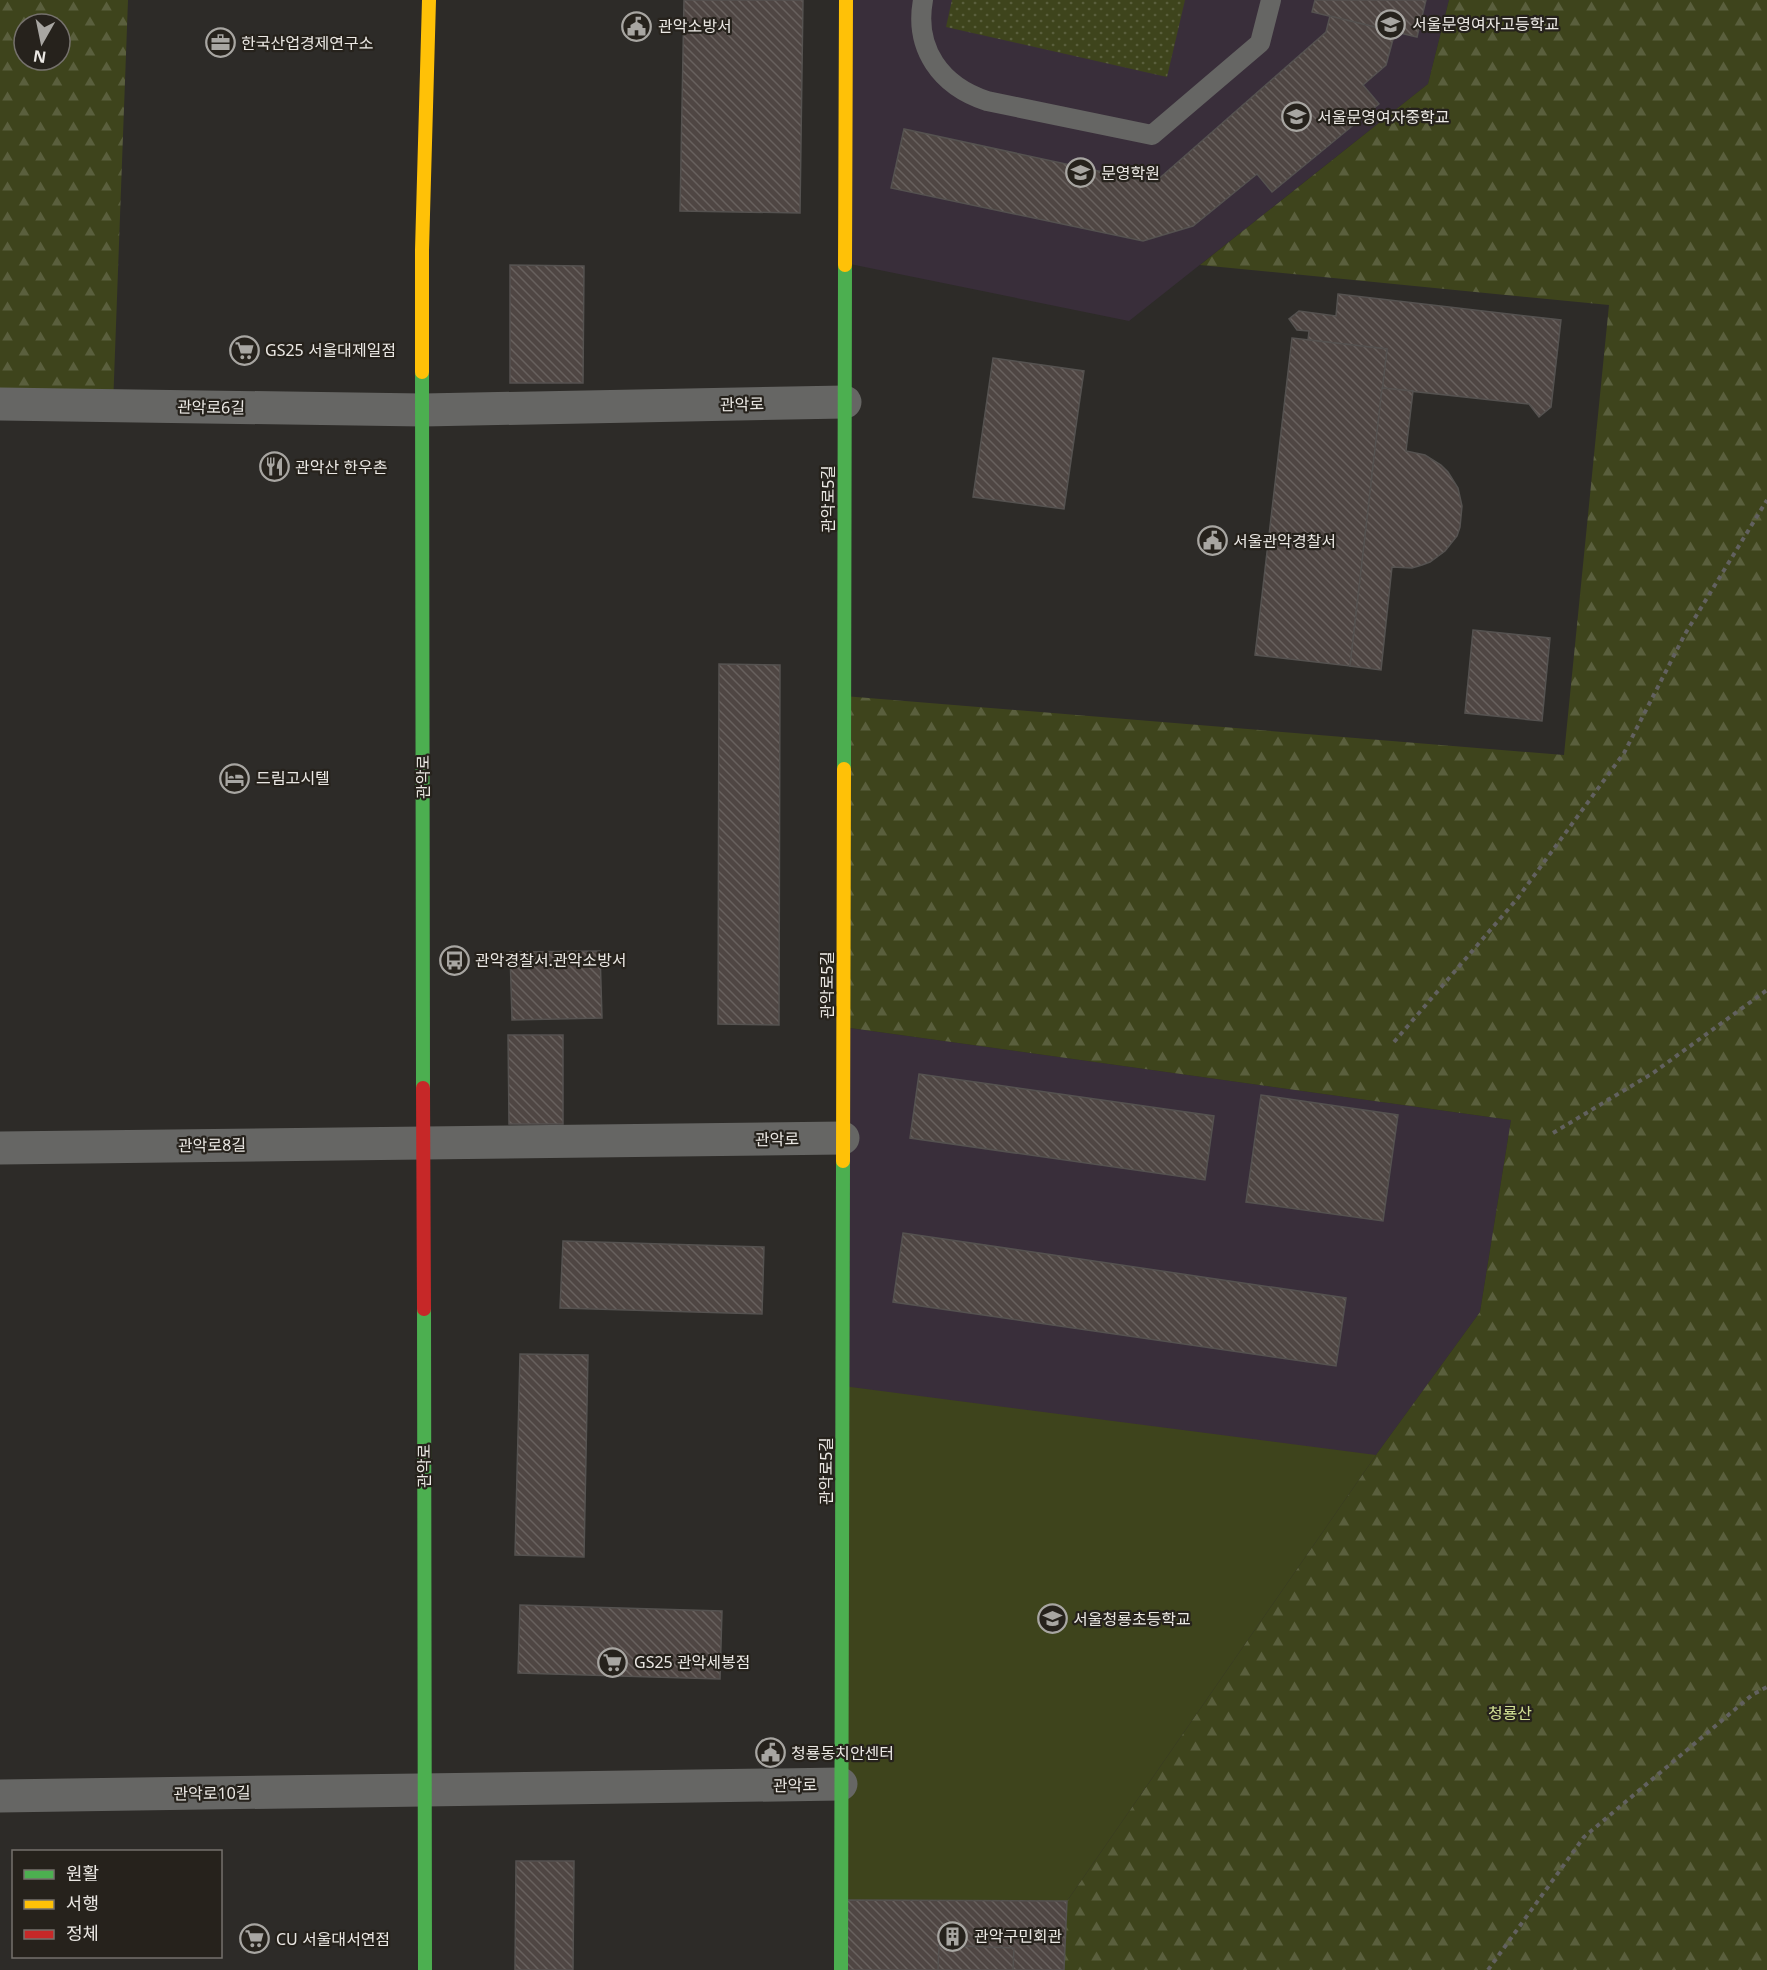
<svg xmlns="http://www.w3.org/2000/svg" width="1767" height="1970" viewBox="0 0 1767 1970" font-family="'Noto Sans','Noto Sans KR',sans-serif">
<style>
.education{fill:#392e3a}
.grass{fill:url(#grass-dots)}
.forest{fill:url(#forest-firs);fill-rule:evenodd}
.park{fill:#3e441c}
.building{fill:url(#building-back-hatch);stroke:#555250;stroke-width:1.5}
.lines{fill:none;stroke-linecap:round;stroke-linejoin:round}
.path{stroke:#62615f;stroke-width:4;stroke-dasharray:4.5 4.5;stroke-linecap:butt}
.lane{stroke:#666664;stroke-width:20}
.street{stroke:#666664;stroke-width:33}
.fast{stroke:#4caf50;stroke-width:14}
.slow{stroke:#ffc107;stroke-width:14}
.jam{stroke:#c62828;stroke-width:14}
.labels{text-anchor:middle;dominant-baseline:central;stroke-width:4.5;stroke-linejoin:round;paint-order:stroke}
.poi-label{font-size:16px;fill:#ebe8e4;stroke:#26221c;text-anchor:start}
.street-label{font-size:16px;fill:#ebe8e4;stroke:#26221c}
.park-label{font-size:16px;fill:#d3e295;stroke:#26221c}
</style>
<defs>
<pattern id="grass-dots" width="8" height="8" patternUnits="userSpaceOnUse" patternTransform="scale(1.5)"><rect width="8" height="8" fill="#3e441c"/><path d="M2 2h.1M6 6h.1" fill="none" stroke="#5a5f3d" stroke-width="1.8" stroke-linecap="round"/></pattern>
<pattern id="forest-firs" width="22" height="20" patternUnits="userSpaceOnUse" patternTransform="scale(1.5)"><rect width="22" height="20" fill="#3e441c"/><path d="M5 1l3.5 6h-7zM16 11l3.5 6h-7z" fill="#5a5f3d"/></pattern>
<pattern id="building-back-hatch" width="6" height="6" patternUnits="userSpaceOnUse" patternTransform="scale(1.5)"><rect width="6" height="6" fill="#4f4643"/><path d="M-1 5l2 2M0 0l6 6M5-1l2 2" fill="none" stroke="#68615e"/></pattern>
</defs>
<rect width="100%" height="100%" fill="#2d2b28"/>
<g class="education">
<path d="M846,0H1449L1428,84L1129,321L845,263Z"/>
<path d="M843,1027L1511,1120L1480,1312L1376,1455L1067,1901L841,1900Z"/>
</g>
<path class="grass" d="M952,0H1185L1167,77L946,27Z"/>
<g class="forest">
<path d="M0,0H128L113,406L0,404ZM24,24H60V60H24Z"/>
<path d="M1449,0H1767V1970H1064L1067,1901L1376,1455L1480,1312L1511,1120L843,1027L844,696L1564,755L1609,305L1200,265L1428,84Z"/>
</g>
<path class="park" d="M843,1386L1376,1455L1067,1901L841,1900Z"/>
<g class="building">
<path d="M684,0H803L800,213L680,211Z"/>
<path d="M1315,0H1426L1417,37L1312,12Z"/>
<path d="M1330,16L1395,32L1386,65L1363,85L1379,104L1272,192L1257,174L1193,226L1143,241L891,188L904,129L1154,183L1326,32Z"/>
<path d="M510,265L584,266L583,383H510Z"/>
<path d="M1338,294L1561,320L1551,407L1539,417L1529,404L1382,388L1387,349L1308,340L1309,331L1297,330L1289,319L1299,311L1336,316Z"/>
<path d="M1292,338L1387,349L1350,666L1255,655Z"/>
<path d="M993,358L1084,371L1064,509L973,497Z"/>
<path d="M1382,388L1413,391L1406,451L1425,455L1441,465L1448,472L1458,488L1462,506L1460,527L1457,536L1445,551L1430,562L1422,565L1412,568L1392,567L1381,670L1350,666Z"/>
<path d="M1473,630L1550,638L1542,721L1465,713Z"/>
<path d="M719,664L780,665L779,1025L718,1024Z"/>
<path d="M600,951L602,1018L512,1020L510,952Z"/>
<path d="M508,1035H563V1124H509Z"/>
<path d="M919,1074L1214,1116L1205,1180L910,1138Z"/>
<path d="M1261,1095L1398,1115L1383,1221L1246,1202Z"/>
<path d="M903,1233L1346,1298L1336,1366L893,1302Z"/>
<path d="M563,1241L764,1247L762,1314L560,1308Z"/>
<path d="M520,1354L588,1355L584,1557L515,1555Z"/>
<path d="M520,1605L722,1611L720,1679L518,1673Z"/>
<path d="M516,1861H574L573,1970H515Z"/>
<path d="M841,1900L1067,1901L1064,1970H841Z"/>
<path d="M939,1945L1014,1948L1013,1970H938Z"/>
</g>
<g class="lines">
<g class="path">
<path d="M1394,1042L1517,899L1624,753L1685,634L1767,500"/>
<path d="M1553,1133L1653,1073L1767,990"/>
<path d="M1488,1970L1584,1837L1752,1695L1767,1687"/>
</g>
<path class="lane" d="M923,0C914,49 941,86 987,101L1152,135L1260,43L1271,0"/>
<g class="street">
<path d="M0,404L423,410L845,402"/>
<path d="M0,1148L843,1138"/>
<path d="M0,1796L841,1784"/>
</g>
<g class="fast">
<path d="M422,372L423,1088"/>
<path d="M844,769L845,265"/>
<path d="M424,1309L425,1970"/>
<path d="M841,1970L843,1161"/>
</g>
<g class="slow">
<path d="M845,265L846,0"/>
<path d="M422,372V250L429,0"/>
<path d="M843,1161L844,769"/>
</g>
<path class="jam" d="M423,1088L424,1309"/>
</g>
<defs>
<symbol id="school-ring" viewBox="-11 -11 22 22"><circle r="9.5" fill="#26221c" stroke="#a8a6a2" stroke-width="1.5"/><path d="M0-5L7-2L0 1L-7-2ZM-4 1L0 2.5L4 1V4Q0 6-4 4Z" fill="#a8a6a2"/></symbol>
<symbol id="civic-ring" viewBox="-11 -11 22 22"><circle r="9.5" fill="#26221c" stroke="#a8a6a2" stroke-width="1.5"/><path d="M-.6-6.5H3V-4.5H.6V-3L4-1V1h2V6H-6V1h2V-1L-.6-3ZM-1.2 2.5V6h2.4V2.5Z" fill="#a8a6a2"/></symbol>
<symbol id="office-ring" viewBox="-11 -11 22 22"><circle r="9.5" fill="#26221c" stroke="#a8a6a2" stroke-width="1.5"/><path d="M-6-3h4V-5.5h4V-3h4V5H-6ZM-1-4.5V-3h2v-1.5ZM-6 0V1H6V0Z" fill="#a8a6a2"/></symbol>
<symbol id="supermarket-ring" viewBox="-11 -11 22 22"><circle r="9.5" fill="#26221c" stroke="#a8a6a2" stroke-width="1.5"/><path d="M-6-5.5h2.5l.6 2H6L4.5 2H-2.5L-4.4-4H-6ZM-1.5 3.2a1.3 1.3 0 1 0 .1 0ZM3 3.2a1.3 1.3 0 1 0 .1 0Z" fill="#a8a6a2"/></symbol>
<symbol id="restaurant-ring" viewBox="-11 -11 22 22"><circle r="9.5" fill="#26221c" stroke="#a8a6a2" stroke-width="1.5"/><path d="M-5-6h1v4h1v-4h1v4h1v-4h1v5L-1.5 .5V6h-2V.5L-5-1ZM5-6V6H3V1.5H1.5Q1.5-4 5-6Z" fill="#a8a6a2"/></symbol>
<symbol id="hotel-ring" viewBox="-11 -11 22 22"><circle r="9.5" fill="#26221c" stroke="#a8a6a2" stroke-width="1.5"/><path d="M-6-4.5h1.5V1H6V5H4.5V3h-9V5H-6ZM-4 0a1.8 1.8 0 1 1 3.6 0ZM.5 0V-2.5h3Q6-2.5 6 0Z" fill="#a8a6a2"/></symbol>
<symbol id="bus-ring" viewBox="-11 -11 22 22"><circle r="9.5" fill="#26221c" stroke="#a8a6a2" stroke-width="1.5"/><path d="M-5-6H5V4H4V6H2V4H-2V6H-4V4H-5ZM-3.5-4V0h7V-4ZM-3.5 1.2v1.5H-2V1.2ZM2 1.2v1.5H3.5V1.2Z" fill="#a8a6a2"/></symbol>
<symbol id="building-ring" viewBox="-11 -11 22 22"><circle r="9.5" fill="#26221c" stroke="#a8a6a2" stroke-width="1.5"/><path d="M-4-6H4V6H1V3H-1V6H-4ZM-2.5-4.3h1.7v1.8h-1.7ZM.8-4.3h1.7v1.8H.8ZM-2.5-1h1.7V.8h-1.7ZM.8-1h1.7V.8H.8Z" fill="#a8a6a2"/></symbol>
</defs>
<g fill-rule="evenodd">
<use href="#school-ring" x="1374" y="8" width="33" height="33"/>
<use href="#civic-ring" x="620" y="10" width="33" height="33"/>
<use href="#office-ring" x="204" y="26" width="33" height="33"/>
<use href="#school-ring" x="1280" y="100" width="33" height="33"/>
<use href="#school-ring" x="1064" y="156" width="33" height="33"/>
<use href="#supermarket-ring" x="228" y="334" width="33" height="33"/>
<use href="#restaurant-ring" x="258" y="450" width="33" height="33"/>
<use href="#civic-ring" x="1196" y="524" width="33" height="33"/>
<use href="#hotel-ring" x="218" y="762" width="33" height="33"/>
<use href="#bus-ring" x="438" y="944" width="33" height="33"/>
<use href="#school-ring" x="1036" y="1602" width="33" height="33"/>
<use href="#supermarket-ring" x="596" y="1646" width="33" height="33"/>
<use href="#civic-ring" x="754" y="1736" width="33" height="33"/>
<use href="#building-ring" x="936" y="1920" width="33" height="33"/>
<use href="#supermarket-ring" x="238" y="1922" width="33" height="33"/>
</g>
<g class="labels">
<g class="poi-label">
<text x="1412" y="24">서울문영여자고등학교</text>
<text x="658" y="26">관악소방서</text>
<text x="241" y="43">한국산업경제연구소</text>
<text x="1317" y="117">서울문영여자중학교</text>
<text x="1101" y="173">문영학원</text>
<text x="265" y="350">GS25 서울대제일점</text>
<text x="295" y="467">관악산 한우촌</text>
<text x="1233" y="541">서울관악경찰서</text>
<text x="256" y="778">드림고시텔</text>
<text x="475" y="960">관악경찰서.관악소방서</text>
<text x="1073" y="1619">서울청룡초등학교</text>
<text x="634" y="1662">GS25 관악세봉점</text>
<text x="791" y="1753">청룡동치안센터</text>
<text x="974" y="1936">관악구민회관</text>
<text x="276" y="1939">CU 서울대서연점</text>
</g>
<g class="street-label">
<text transform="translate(742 404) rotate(-1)">관악로</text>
<text transform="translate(211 407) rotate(1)">관악로6길</text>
<text transform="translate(828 499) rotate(-90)">관악로5길</text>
<text transform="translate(423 777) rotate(-90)">관악로</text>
<text transform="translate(827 985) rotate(-90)">관악로5길</text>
<text transform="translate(777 1139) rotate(-1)">관악로</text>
<text transform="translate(212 1145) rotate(-1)">관악로8길</text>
<text transform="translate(424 1466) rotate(-90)">관악로</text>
<text transform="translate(826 1471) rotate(-90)">관악로5길</text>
<text transform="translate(795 1785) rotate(-1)">관악로</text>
<text transform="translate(212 1793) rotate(-1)">관악로10길</text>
</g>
<g class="park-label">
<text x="1510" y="1713">청룡산</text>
</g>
</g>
<rect x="12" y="1850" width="210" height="108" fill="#26221c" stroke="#75716c" stroke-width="1.5"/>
<rect x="24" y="1870" width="30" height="9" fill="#4caf50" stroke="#75716c" stroke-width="1.5"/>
<text x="66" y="1880" font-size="18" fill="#ebe8e4">원활</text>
<rect x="24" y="1900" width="30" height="9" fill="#ffc107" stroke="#75716c" stroke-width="1.5"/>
<text x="66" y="1910" font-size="18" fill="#ebe8e4">서행</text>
<rect x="24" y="1930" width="30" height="9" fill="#c62828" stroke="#75716c" stroke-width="1.5"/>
<text x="66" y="1940" font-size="18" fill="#ebe8e4">정체</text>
<g transform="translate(42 42) rotate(189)"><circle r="28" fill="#26221c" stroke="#75716c" stroke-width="1.5"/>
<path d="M0-4.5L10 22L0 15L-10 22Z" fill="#a8a6a2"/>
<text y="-9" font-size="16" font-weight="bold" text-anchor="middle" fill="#ebe8e4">N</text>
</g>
</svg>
